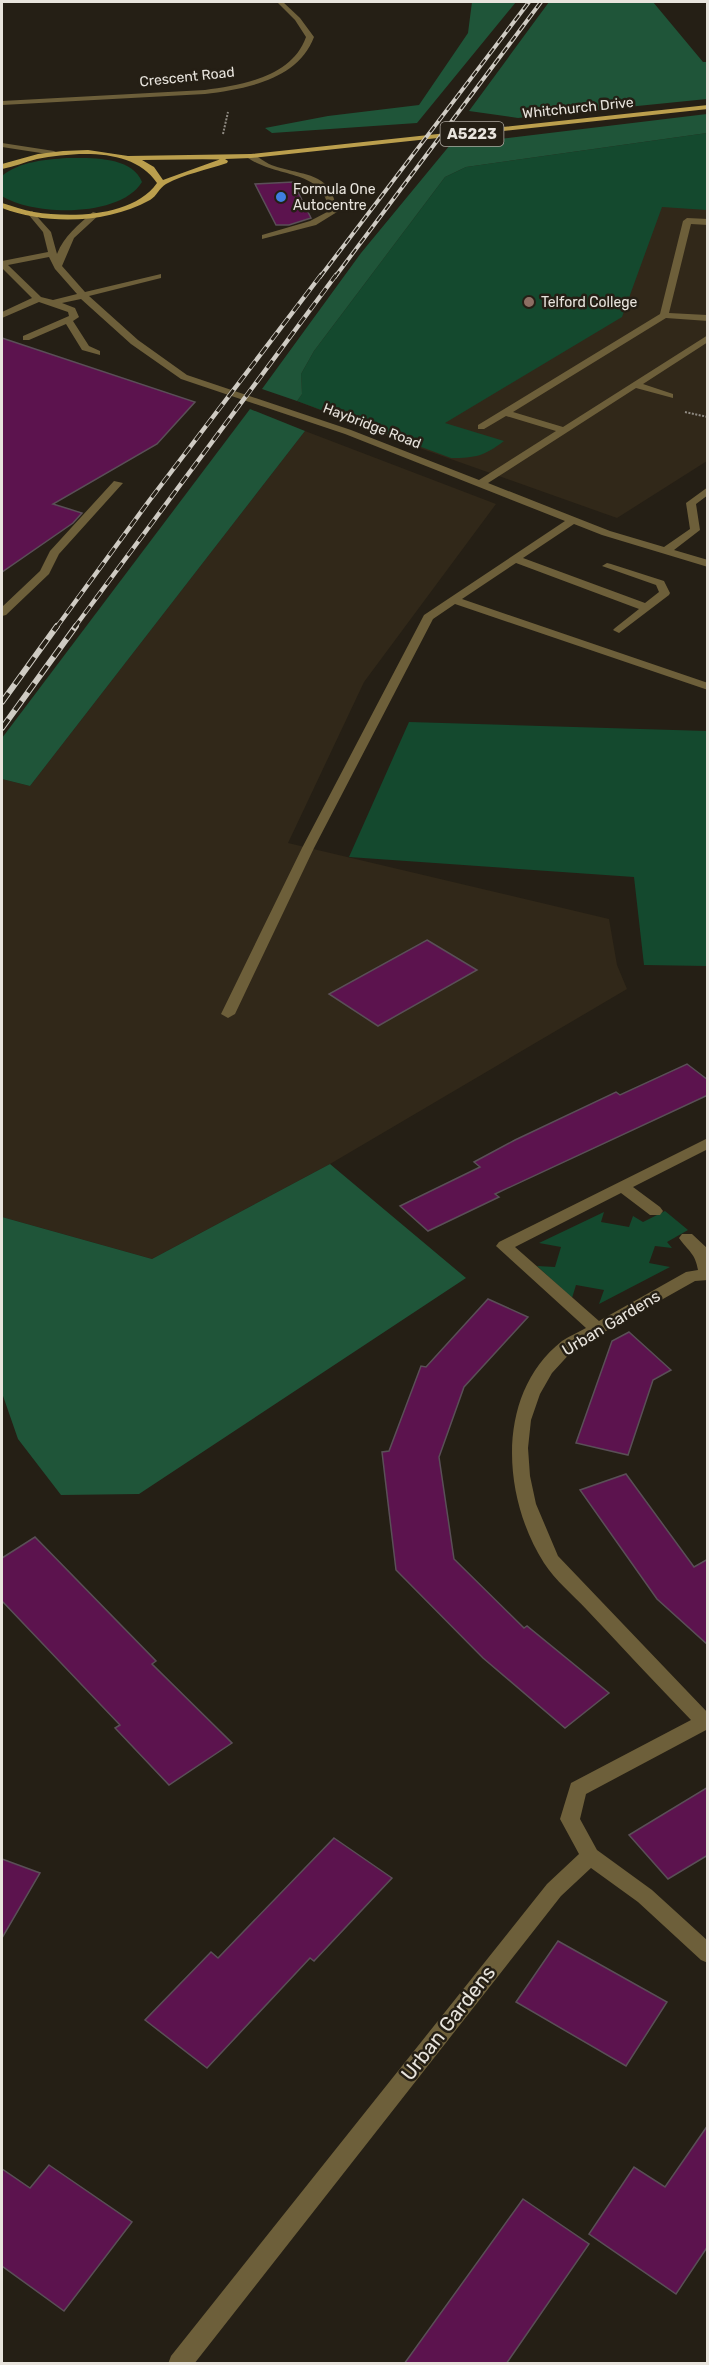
<svg xmlns="http://www.w3.org/2000/svg" width="709" height="2365" viewBox="0 0 709 2365" font-family="Rubik,sans-serif">
<style>
.built{fill:#312819}
.green{fill:#14492e}
.forest{fill:#1f5539}
.building{fill:#5c134e;stroke:#5a4f57;stroke-width:1.5}
.lines{fill:none;stroke-linecap:round;stroke-linejoin:round}
.path{stroke:#8f8a82;stroke-width:2;stroke-dasharray:2 1.5;stroke-linecap:butt}
.minor{fill:#6d5f3a;fill-rule:evenodd}
.major{fill:#bb9f4d;fill-rule:evenodd}
.rail-far2-casing{stroke:#cfcbc3;stroke-width:4}
.rail-far1-casing{stroke:#cfcbc3;stroke-width:4.5}
.rail-casing{stroke:#cfcbc3;stroke-width:6}
.rail-far2{stroke:#251f15;stroke-width:2;stroke-dasharray:7;stroke-linecap:butt}
.rail-far1{stroke:#251f15;stroke-width:3;stroke-dasharray:9;stroke-linecap:butt}
.rail{stroke:#251f15;stroke-width:4;stroke-dasharray:11;stroke-linecap:butt}
.shop-dot{fill:#3f7fe0;stroke:#251f15;stroke-width:2}
.education-dot{fill:#8d6e63;stroke:#251f15;stroke-width:2}
.labels{text-anchor:middle;dominant-baseline:central;stroke-width:5;stroke-linejoin:round;paint-order:stroke}
.far-street-label{font-size:14px;fill:#e8e4dd;stroke:#251f15}
.far-poi-label{font-size:14px;fill:#e8e4dd;stroke:#251f15;text-anchor:start}
.shield{fill:#251f15;stroke:#aea9a1;stroke-width:1.5}
.shield-label{font-size:15px;font-weight:bold;fill:#e8e4dd}
.street-label{font-size:16px;fill:#e8e4dd;stroke:#251f15}
.near-street-label{font-size:20px;fill:#e8e4dd;stroke:#251f15}
</style>
<rect width="100%" height="100%" fill="#251f15"/>
<g class="built">
<path d="M707,133V461L617,518L397,440L297,401L301,374Z"/>
<path d="M305,431L496,504L364,682L288,843L609,919L617,965L627,989L330,1164L152,1259L2,1217V779L30,786Z"/>
</g>
<g class="green">
<path d="M707,133V210L662,207L622,317L445,423L504,441C484,456 476,458 451,458L297,401L302,394L301,374L314,351L445,177L466,167Z"/>
<path d="M67,158C91,158 132,156 142,182C120,218 33,216 2,196V176C20,161 45,160 67,158Z"/>
<path d="M409,722L707,731V966L644,965L634,877L349,857Z"/>
<path d="M665,1211L688,1230L667,1242L672,1248L655,1246L649,1263L670,1267L599,1304L604,1290L576,1285L572,1298L537,1266L555,1267L561,1247L539,1243L604,1212L601,1222L629,1227L633,1216L643,1222Z"/>
</g>
<g class="forest">
<path d="M472,2H516L417,123L272,133L265,128L328,116L419,105L468,33Z"/>
<path d="M549,2H653L703,62H707V99L518,118L469,111Z"/>
<path d="M707,114V133L466,167L445,177L314,351L301,374L302,394L297,401L262,389L361,253L450,145Z"/>
<path d="M250,409L305,431L30,786L2,779V738Z"/>
<path d="M330,1164L466,1278L139,1494L61,1495L18,1439L2,1393V1217L152,1259Z"/>
</g>
<g class="building">
<path d="M293,182L311,218L289,225H276L255,184Z"/>
<path d="M2,338L195,402L157,444L53,504L82,513L73,523L2,572Z"/>
<path d="M427,940L477,970L378,1026L329,994Z"/>
<path d="M687,1064L708,1080V1095L495,1194L499,1197L428,1231L400,1206L480,1167L474,1162L515,1140L616,1092L620,1095Z"/>
<path d="M488,1299L528,1317L464,1387L439,1457L454,1559L524,1628L527,1626L609,1693L565,1728L483,1658L396,1570L382,1452L389,1451L421,1366L426,1367Z"/>
<path d="M629,1332L671,1370L653,1380L628,1455L576,1443L612,1341Z"/>
<path d="M626,1474L694,1567L708,1559V1645L657,1599L580,1490Z"/>
<path d="M35,1537L156,1661L152,1664L232,1743L169,1785L115,1728L120,1725L2,1601V1558Z"/>
<path d="M708,1787V1855L668,1879L629,1835Z"/>
<path d="M334,1838L392,1878L314,1961L310,1958L207,2068L145,2020L211,1952L218,1958Z"/>
<path d="M2,1859L40,1873L2,1938Z"/>
<path d="M558,1941L667,2002L626,2066L516,2002Z"/>
<path d="M708,2125V2246L676,2294L589,2234L634,2167L665,2187Z"/>
<path d="M49,2165L132,2222L64,2311L2,2266V2169L30,2188Z"/>
<path d="M523,2199L589,2244L506,2364H404Z"/>
</g>
<g class="lines">
<g class="path">
<path d="M223,134L228,112"/>
<path d="M685,412L708,417"/>
</g>
<g class="minor">
<path d="M277,2H283L300,18L314,37C298,80 245,89 205,94L2,105V101L205,90C242,85 292,77 306,37L295,20Z"/>
<path d="M2,143L54,151L58,153L54,155L2,147Z"/>
<path d="M248,154C257,154 262,161 269,164C301,177 332,169 337,212L316,225L262,239V235L310,221L329,211C324,169 279,179 248,158Z"/>
<path d="M32,211L51,232L57,254C64,236 78,225 93,212L100,214L74,238L62,266L85,292L161,274V278L89,296L138,340L187,375L351,430L479,480L556,431L506,416L484,429H478V425L660,314L683,221L687,218L708,219V225L691,224L669,313L707,315L708,321L666,318L513,412L563,427L708,335V342L643,384L673,394V398L636,388L488,483L610,531L664,547L690,529L686,503L708,487V495L696,504L700,530L674,550L708,560V567L602,535L574,524L523,558L645,603L659,592L656,585L602,566L607,563L611,564L664,581L670,593L669,595L619,633L613,630L615,628L639,609L516,563L462,599L708,683V690L455,604L433,619L314,848L235,1014L228,1018L221,1014L302,848L424,615L565,521L345,434L181,379L131,344L81,299L62,303L75,308L79,317L73,321L89,346L100,351V355L82,350L66,324L29,340H23V336L69,316L68,312L39,302L2,318V312L32,298L2,268V261L48,252L43,232L28,214ZM49,257L55,269L77,294L53,300L41,297L8,265Z"/>
<path d="M114,481L123,483L59,554L49,574L6,615L2,616V607L40,571L50,551Z"/>
<path d="M708,1138V1149L633,1187L660,1207L663,1211L660,1215H650L621,1193L515,1247L599,1321L686,1272L698,1270C695,1253 689,1252 679,1238L682,1234H692L708,1249V1280L695,1281L574,1349L552,1373L540,1394L531,1420L528,1448L530,1476L536,1504L558,1556L708,1713V1729L586,1794L580,1819L597,1850L652,1890L708,1941V1963L701,1960L638,1902L591,1868L561,1896L194,2364H168L171,2356L547,1884L579,1854L560,1819L571,1783L691,1720C656,1684 622,1647 587,1610C573,1595 555,1580 544,1563C502,1497 495,1394 562,1341C569,1336 579,1332 586,1328L496,1246L499,1242Z"/>
</g>
<path class="major" d="M708,105V109L251,158L225,159L228,161L227,163C207,170 184,174 166,184C159,188 157,196 150,200C106,224 47,225 2,208V203C13,206 23,210 34,212C71,218 133,217 157,183C133,147 75,152 37,159C25,162 13,167 2,169V164L38,154L63,151L88,150L128,156L251,154ZM221,159L163,180L154,167L142,160L223,159Z"/>
<defs>
<g id="rail-far2">
<path d="M320,277L529,2"/>
<path d="M335,277L541,2"/>
</g>
<g id="rail-far1">
<path d="M56,628L149,501L321,275"/>
<path d="M74,628L336,275"/>
</g>
<g id="rail">
<path d="M2,702L57,626"/>
<path d="M2,728L76,626"/>
</g>
</defs>
<use href="#rail-far2" class="rail-far2-casing"/>
<use href="#rail-far1" class="rail-far1-casing"/>
<use href="#rail" class="rail-casing"/>
<use href="#rail-far2" class="rail-far2"/>
<use href="#rail-far1" class="rail-far1"/>
<use href="#rail" class="rail"/>
</g>
<circle class="shop-dot" cx="281" cy="197" r="6"/>
<circle class="education-dot" cx="529" cy="302" r="6"/>
<g class="labels">
<g class="far-street-label">
<text transform="translate(187 77) rotate(-6)">Crescent Road</text>
<text transform="translate(578 108) rotate(-6)">Whitchurch Drive</text>
<text transform="translate(372 426) rotate(21)">Haybridge Road</text>
</g>
<g class="far-poi-label">
<text x="293" y="189">Formula One<tspan x="293" dy="16">Autocentre</tspan></text>
<text x="541" y="302">Telford College</text>
</g>
<rect class="shield" x="440.5" y="122" width="63" height="24" rx="4.5"/>
<g class="shield-label">
<text x="472" y="134">A5223</text>
</g>
<g class="street-label">
<text transform="translate(611 1323) rotate(-31)">Urban Gardens</text>
</g>
<g class="near-street-label">
<text transform="translate(448 2023) rotate(-52)">Urban Gardens</text>
</g>
</g>
<rect width="709" height="2365" fill="none" stroke="#e8e4dd" stroke-width="6"/>
</svg>
